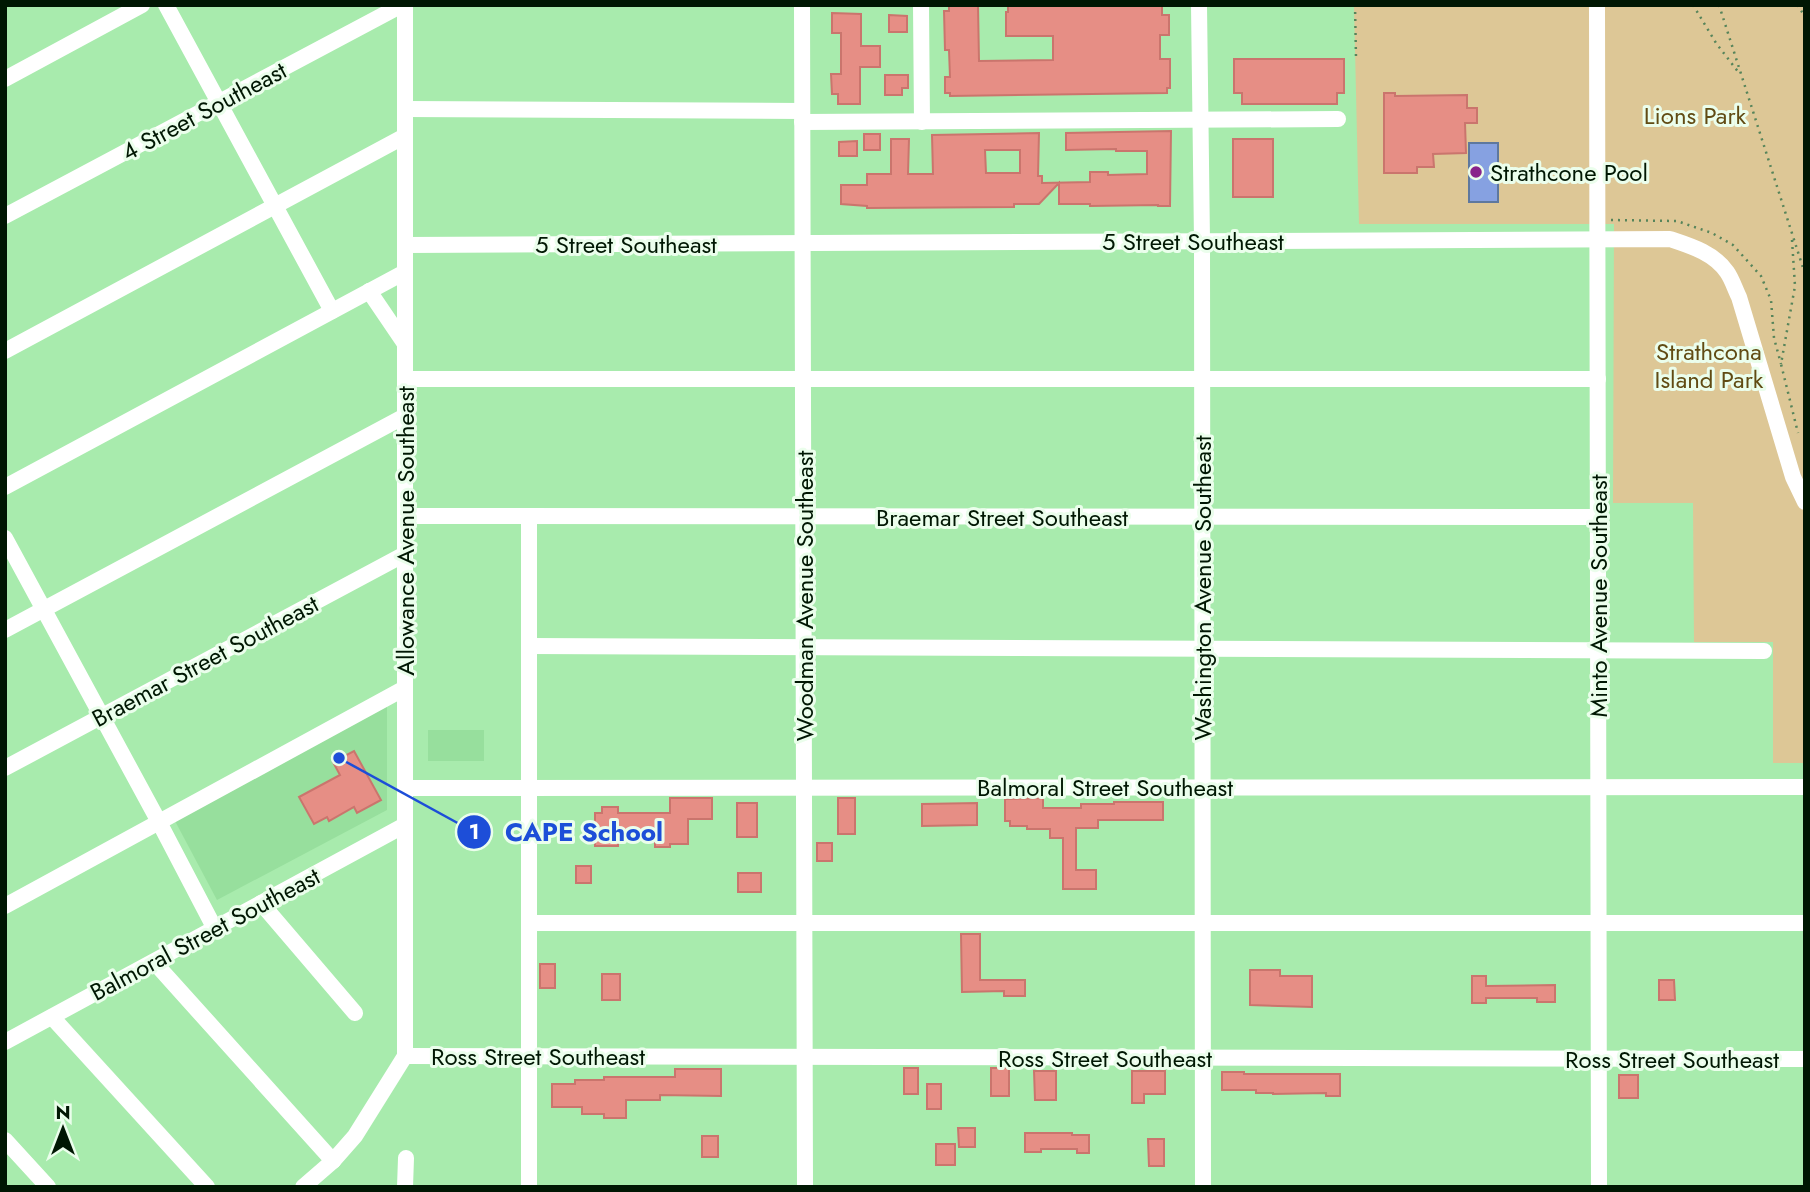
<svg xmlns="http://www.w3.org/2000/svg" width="1810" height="1192" viewBox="0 0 1810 1192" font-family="Jost,sans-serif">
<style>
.built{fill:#97df9d}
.green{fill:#ddc796}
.water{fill:#86a1e1;stroke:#5e789e;stroke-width:2}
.building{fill:#e68e85;stroke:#ca756d;stroke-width:2;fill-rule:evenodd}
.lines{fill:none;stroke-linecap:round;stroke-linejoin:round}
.path{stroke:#56845a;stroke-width:2.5;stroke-dasharray:2 5;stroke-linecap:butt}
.minor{stroke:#fff;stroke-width:16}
.poi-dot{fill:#88238b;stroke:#ebfeec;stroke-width:2.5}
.labels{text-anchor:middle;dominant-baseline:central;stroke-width:6;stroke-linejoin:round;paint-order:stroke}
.street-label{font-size:24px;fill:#001703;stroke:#ebfeec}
.park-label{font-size:24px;fill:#614b13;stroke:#ebfeec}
.poi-label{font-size:24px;fill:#001703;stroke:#ebfeec;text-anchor:start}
.leader{fill:none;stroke:#1d4ed8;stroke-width:2.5}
.callout-dot{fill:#1d4ed8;stroke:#ebfeec;stroke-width:2.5}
.mark-label{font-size:21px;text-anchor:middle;font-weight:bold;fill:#fff}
.callout-label{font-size:26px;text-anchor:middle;font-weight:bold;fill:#1d4ed8;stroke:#ebfeec;stroke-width:6;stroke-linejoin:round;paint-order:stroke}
</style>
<rect width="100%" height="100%" fill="#a8ebad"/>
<g class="built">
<path d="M387,705V810L217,900L175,821Z"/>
<rect x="428" y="730" width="56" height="31"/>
</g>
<path class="green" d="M1354,5H1805V763H1773V642H1694L1693,503H1613L1614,224H1359Z"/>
<rect class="water" x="1469" y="143" width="29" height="59"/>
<g class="building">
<path d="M949,5H978L979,61L1053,60V36H1006V12H1008V5H1162V15H1169V35H1160V59H1170V88H1167V93L950,96V93H945V77H950L949,50H945L944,11H949Z"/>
<path d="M832,13L861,14V46H880V67H860V104H838V94H832L831,74H841V33H832Z"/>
<path d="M889,15L907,16V32H889Z"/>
<path d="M1234,59H1344V93H1337V104H1242V93H1234Z"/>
<path d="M885,75H908V88H902V95H885Z"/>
<path d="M1384,93H1395V96L1467,95V108H1477V123H1465L1466,153L1433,154L1434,167H1417V173H1384Z"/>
<path d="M1171,131L1170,206H1158V205L1090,206V204H1059V183L1039,204H1014V207L867,208V206L841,204V185H867V174H891V139H909L908,174H933L932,135L1039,133L1038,176H1042V183L1090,182V172H1108V175L1147,174V151H1116V149L1066,150V133ZM985,150H1020V173H986Z"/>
<rect x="864" y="134" width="16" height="16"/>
<rect x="1233" y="139" width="40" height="58"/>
<path d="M857,141V156H839V142Z"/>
<path d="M354,751L381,800L357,813L354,807L329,821L327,817L314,824L299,797L340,775L333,762Z"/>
<path d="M670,798H712V819H688V844H670V847H655V836H618V846H595V813H602V807H618V813H670Z"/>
<rect x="838" y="798" width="17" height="36"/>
<path d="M1043,798V808H1081V804H1114V802H1163V820H1098V828H1076V870H1096V889H1063V838H1050V829H1027V826H1010V821H1005V799Z"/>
<rect x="737" y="803" width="20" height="34"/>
<path d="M977,803V825L922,826V804Z"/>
<rect x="817" y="843" width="15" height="18"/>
<rect x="576" y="866" width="15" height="17"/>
<rect x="738" y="873" width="23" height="19"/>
<path d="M961,934H980V980H1025V996H1004V991L962,992Z"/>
<rect x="540" y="964" width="15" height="24"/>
<path d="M1250,970H1280V976H1312V1007L1250,1005Z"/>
<rect x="602" y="974" width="18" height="26"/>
<path d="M1472,976H1486V986L1555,985V1002H1537V998H1486V1003H1472Z"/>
<path d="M1659,980H1674L1675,1000H1659Z"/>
<rect x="904" y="1068" width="14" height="26"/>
<rect x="991" y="1068" width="18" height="28"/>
<path d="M675,1069H721V1096L660,1095V1100H626V1118H604V1114H582V1107H552V1084H575V1080H604V1077H675Z"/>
<path d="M1034,1071H1056V1100H1035Z"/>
<path d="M1132,1071H1165V1094H1144V1103H1132Z"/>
<path d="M1222,1072H1244V1074H1340V1096H1326V1093L1273,1094V1093H1256V1090H1222Z"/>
<rect x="1619" y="1075" width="19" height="23"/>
<rect x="927" y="1084" width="14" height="25"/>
<path d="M958,1128H975V1147H959Z"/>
<path d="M1025,1133H1072V1135H1089V1153H1077V1149H1041V1152H1025Z"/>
<rect x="702" y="1136" width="16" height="21"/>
<path d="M1148,1139H1164V1166H1149Z"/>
<rect x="936" y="1144" width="19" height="21"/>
</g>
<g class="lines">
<g class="path">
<path d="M1355,5L1356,58"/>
<path d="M1693,5L1716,43L1739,73"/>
<path d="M1719,5L1805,274"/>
<path d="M1797,5L1805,16"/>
<path d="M1611,220L1677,221L1712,233L1733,245L1761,276L1771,300L1774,338L1781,364"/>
<path d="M1792,240L1795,286L1781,364L1798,433"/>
</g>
<g class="minor">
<path d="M166,5L332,311"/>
<path d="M405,5V1056"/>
<path d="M802,5L805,1187"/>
<path d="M921,5L922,122"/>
<path d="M1199,5L1202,241L1203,1187"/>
<path d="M1597,5L1599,1187"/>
<path d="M5,79L142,5"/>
<path d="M405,109L802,111"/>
<path d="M802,122L1338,119"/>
<path d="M5,216L402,5"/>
<path d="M405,245L1670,239C1691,246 1714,253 1727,272C1732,279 1735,289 1739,297L1793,477L1805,502"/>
<path d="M369,291L405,344"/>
<path d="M5,351L405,136"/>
<path d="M405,379H1598"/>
<path d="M5,487L405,272"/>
<path d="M405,516L1598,517"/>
<path d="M5,538L159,822L215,929"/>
<path d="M5,630L405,416"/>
<path d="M529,646L1764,651"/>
<path d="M5,768L405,554"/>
<path d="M405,788L1805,787"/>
<path d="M261,903L355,1013"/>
<path d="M5,906L405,688"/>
<path d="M529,923H1805"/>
<path d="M154,962L333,1161"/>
<path d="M52,1017L207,1187"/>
<path d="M5,1042L405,825"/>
<path d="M405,1056L1805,1059"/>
<path d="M5,1140L48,1187"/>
<path d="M303,1187L333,1161L355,1136L405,1056"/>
<path d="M405,1187L406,1158"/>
<path d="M529,1187V516"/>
</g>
</g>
<circle class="poi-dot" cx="1476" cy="172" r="7"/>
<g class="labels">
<g class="street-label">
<text transform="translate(204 111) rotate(-28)">4 Street Southeast</text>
<text x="1193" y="241">5 Street Southeast</text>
<text x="626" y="244">5 Street Southeast</text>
<text x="1002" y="517">Braemar Street Southeast</text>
<text transform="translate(405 531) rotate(-90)">Allowance Avenue Southeast</text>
<text transform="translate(1202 588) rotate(-90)">Washington Avenue Southeast</text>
<text transform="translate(804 596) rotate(-90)">Woodman Avenue Southeast</text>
<text transform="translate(1598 596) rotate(-90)">Minto Avenue Southeast</text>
<text transform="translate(205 661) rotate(-28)">Braemar Street Southeast</text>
<text x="1105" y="787">Balmoral Street Southeast</text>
<text transform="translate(205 934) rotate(-28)">Balmoral Street Southeast</text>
<text x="538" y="1056">Ross Street Southeast</text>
<text x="1105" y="1058">Ross Street Southeast</text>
<text x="1672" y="1059">Ross Street Southeast</text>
</g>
<g class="park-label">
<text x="1695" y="115">Lions Park</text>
<text x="1709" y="351">Strathcona<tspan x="1709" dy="28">Island Park</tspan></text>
</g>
<g class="poi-label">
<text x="1490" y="172">Strathcone Pool</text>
</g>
</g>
<path class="leader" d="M339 758L474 832"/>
<g class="callout-dot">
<circle cx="339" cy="758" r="7"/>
<circle cx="474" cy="832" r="18"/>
</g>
<g class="mark-label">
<text x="474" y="839">1</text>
</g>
<g class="callout-label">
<text x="584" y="841">CAPE School</text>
</g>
<rect width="1810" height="1192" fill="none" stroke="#001703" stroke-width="14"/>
<g transform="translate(63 1129)" stroke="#ebfeec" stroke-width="5" paint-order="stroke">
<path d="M0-5L12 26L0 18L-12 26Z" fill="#001703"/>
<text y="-10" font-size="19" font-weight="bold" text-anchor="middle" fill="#001703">N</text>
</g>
</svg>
